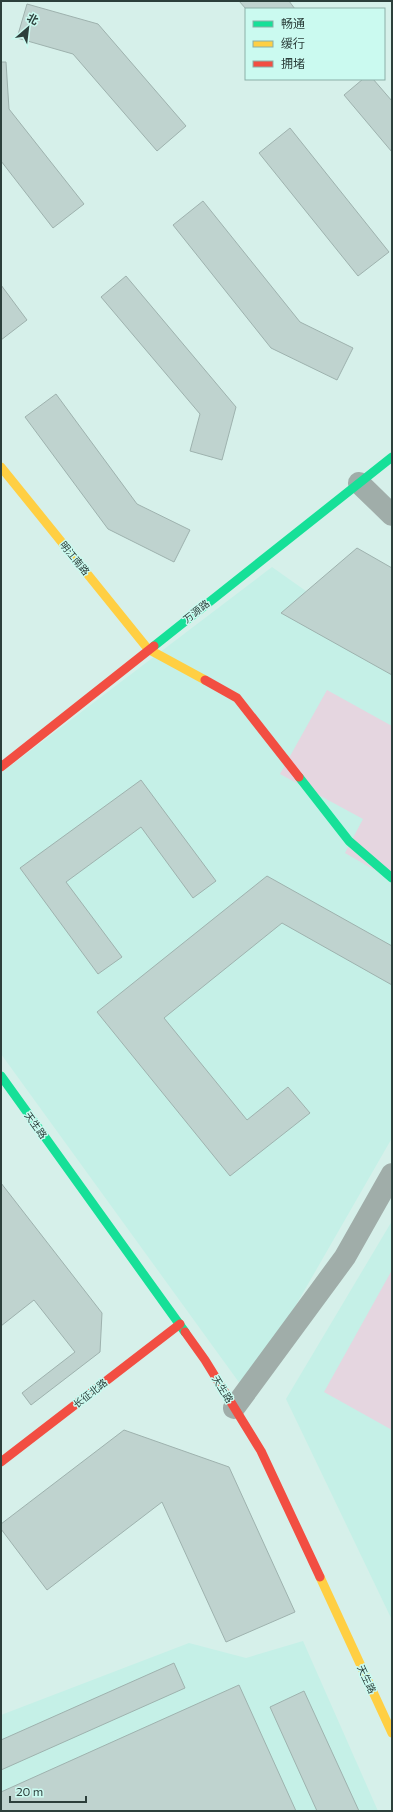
<svg xmlns="http://www.w3.org/2000/svg" width="393" height="1812" viewBox="0 0 393 1812" font-family="Commissioner,'Noto Sans SC',sans-serif">
<style>
.built{fill:#c5f0e7}
.green{fill:#e5d6e0}
.building{fill:#bfd3cf;stroke:#9eb2ae}
.lines{fill:none;stroke-linecap:round;stroke-linejoin:round}
.street{stroke:#a0ada9;stroke-width:22}
.fast{stroke:#16e098;stroke-width:9}
.slow{stroke:#ffcf43;stroke-width:9}
.jam{stroke:#f24e42;stroke-width:9}
.labels{text-anchor:middle;dominant-baseline:central;stroke-width:3;stroke-linejoin:round;paint-order:stroke}
.street-label{font-size:10px;fill:#2c3f3b;stroke:#cbfaf0}
</style>
<rect width="100%" height="100%" fill="#d6f0ea"/>
<g class="built">
<path d="M272,567L392,652V1138L246,1392L1,1054V773Z"/>
<path d="M392,1221V1620L286,1399Z"/>
<path d="M303,1641L378,1811H1V1715L189,1643L246,1658Z"/>
</g>
<g class="green">
<path d="M327,690L392,726V880L345,853L363,819L280,774Z"/>
<path d="M392,1270V1430L324,1392Z"/>
</g>
<g class="building">
<path d="M239,1H289L295,9H246Z"/>
<path d="M27,4L98,24L186,126L157,151L73,54L17,38Z"/>
<path d="M1,62H6L9,109L84,204L53,228L1,161Z"/>
<path d="M363,79H373L392,101V152L344,95Z"/>
<path d="M290,128L389,252L358,276L259,153Z"/>
<path d="M203,201L300,322L353,348L337,380L271,348L173,225Z"/>
<path d="M126,276L236,407L222,460L190,451L200,414L101,297Z"/>
<path d="M1,285L27,320L1,340Z"/>
<path d="M56,394L137,504L190,530L174,562L108,529L25,417Z"/>
<path d="M357,548L392,568V675L281,613Z"/>
<path d="M141,780L216,881L193,898L141,827L66,882L122,957L98,974L20,868Z"/>
<path d="M267,876L392,946V985L282,923L164,1018L247,1120L288,1087L310,1113L230,1176L97,1012Z"/>
<path d="M1,1183L102,1313L100,1352L31,1405L22,1393L75,1352L34,1300L1,1326Z"/>
<path d="M124,1430L229,1467L295,1612L226,1642L162,1502L47,1590L1,1529V1524Z"/>
<path d="M174,1663L185,1688L1,1770V1740Z"/>
<path d="M239,1685L296,1811H1V1792Z"/>
<path d="M304,1691L359,1811H317L270,1707Z"/>
</g>
<g class="lines">
<g class="street">
<path d="M359,483L392,515"/>
<path d="M234,1408L345,1257L392,1174"/>
</g>
<g class="fast">
<path d="M154,646L392,457"/>
<path d="M299,777L349,841L392,878"/>
<path d="M1,1076L185,1332"/>
</g>
<g class="slow">
<path d="M1,467L148,649L205,680"/>
<path d="M320,1577L392,1733"/>
</g>
<g class="jam">
<path d="M205,680L237,698L299,777"/>
<path d="M1,767L154,646"/>
<path d="M185,1332L205,1360L261,1451L320,1577"/>
<path d="M1,1462L180,1324"/>
</g>
</g>
<g class="labels">
<g class="street-label">
<text transform="translate(75 558) rotate(51)">明江南路</text>
<text transform="translate(196 611) rotate(-38)">万源路</text>
<text transform="translate(36 1125) rotate(54)">天生路</text>
<text transform="translate(223 1389) rotate(59)">天生路</text>
<text transform="translate(90 1393) rotate(-38)">长征北路</text>
<text transform="translate(367 1679) rotate(65)">天生路</text>
</g>
</g>
<rect width="393" height="1812" fill="none" stroke="#2c3f3b" stroke-width="4"/>
<rect x="245" y="8" width="140" height="72" fill="#cbfaf0" stroke="#8bafa8"/>
<rect x="253" y="21" width="20" height="6" fill="#16e098" stroke="#8bafa8"/>
<text x="281" y="28" font-size="12" fill="#2c3f3b">畅通</text>
<rect x="253" y="41" width="20" height="6" fill="#ffcf43" stroke="#8bafa8"/>
<text x="281" y="48" font-size="12" fill="#2c3f3b">缓行</text>
<rect x="253" y="61" width="20" height="6" fill="#f24e42" stroke="#8bafa8"/>
<text x="281" y="68" font-size="12" fill="#2c3f3b">拥堵</text>
<g transform="translate(28 28) rotate(28)" stroke="#cbfaf0" stroke-width="3" paint-order="stroke">
<path d="M0-3L7 15L0 10L-7 15Z" fill="#2c3f3b"/>
<text y="-6" font-size="11" font-weight="bold" text-anchor="middle" fill="#2c3f3b">北</text>
</g>
<path d="M10 1796v6h76v-6" fill="none" stroke="#2c3f3b" stroke-width="2"/>
<text x="16" y="1796" font-size="12" fill="#2c3f3b" stroke="#cbfaf0" stroke-width="3" paint-order="stroke">20 m</text>
</svg>
